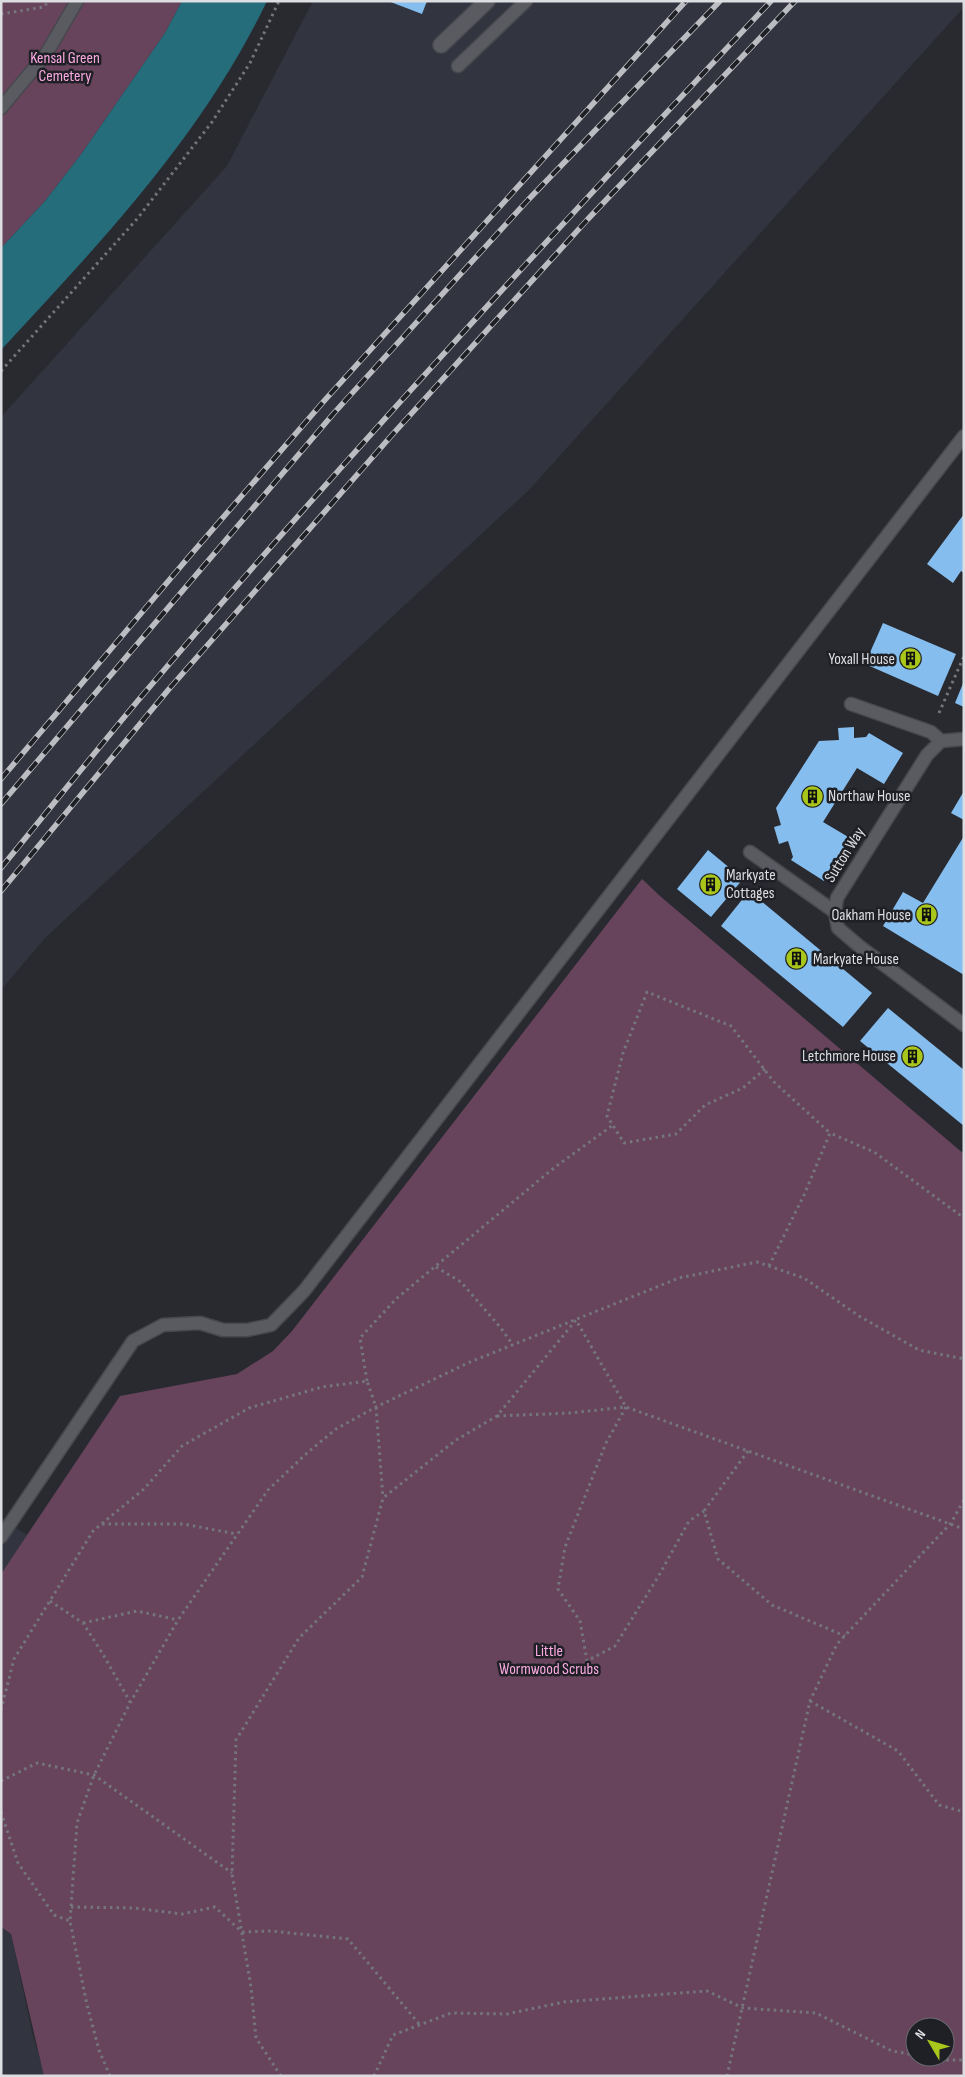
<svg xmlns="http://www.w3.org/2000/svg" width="965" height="2077" viewBox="0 0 965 2077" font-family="'Sofia Sans Condensed',sans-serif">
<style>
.built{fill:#32343f}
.green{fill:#67445c;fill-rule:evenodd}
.water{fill:#256d7b}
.building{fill:#85beee}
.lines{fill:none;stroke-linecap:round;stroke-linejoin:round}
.lane-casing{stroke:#47484d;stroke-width:15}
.street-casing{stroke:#47484d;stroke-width:18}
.path{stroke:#75767b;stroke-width:3;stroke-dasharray:2.5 4;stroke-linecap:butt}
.lane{stroke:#595b61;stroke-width:12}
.street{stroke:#595b61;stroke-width:15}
.rail-casing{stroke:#bcbdc2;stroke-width:5.5}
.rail{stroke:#1f2026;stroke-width:4;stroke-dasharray:11;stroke-linecap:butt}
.labels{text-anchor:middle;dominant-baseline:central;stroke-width:5;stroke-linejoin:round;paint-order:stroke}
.park-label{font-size:16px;fill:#fca9e2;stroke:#1f2026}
.poi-label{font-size:16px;fill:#dddee2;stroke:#1f2026;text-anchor:end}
.street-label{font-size:16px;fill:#dddee2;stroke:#1f2026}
</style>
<rect width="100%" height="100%" fill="#292a30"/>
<g class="built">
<path d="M313,1H964V7L528,491L45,938L1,990V417L227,166Z"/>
<path d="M1,1518L27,1535L1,1574Z"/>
<path d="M1,1927L11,1934L32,2032L45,2076H1Z"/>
</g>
<g class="green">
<path d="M1,1H182L165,33L82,153L45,201L1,248Z"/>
<path d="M642,879L660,896L964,1154V2076H44L11,1934L1,1927V1574L120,1396L237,1374L273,1351L292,1331ZM915,2027H945V2057H915Z"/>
</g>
<path class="water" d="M182,1H267C202,136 102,241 1,350V248L45,201L82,153L165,33Z"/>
<g class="building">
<path d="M388,1H427L422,14Z"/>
<path d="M964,514V573L961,571L953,583L927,564Z"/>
<path d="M883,623L956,654L938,696L865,664Z"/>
<path d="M964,681V707L955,703Z"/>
<path d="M854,727V738L866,737L869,733L903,753L884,784L857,768L823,822L850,838L824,881L791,860L793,857L788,841L779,844L774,827L781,825L776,808L819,741L839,740L838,728Z"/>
<path d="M964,791V820L951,813Z"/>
<path d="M964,836V975L883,926L903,892L923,903Z"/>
<path d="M708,850L743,879L711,917L677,889Z"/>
<path d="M749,891L872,993L843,1027L721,926Z"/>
<path d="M888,1008L964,1070V1126L860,1041Z"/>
</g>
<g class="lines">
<defs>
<g id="lane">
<path d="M458,66L526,1"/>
<path d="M1,108L46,54L77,1"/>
<path d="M851,704L931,732L941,741"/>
<path d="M964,739L941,741L927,755L837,898L835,912L838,928L859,946L964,1025"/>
<path d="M750,852L835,912"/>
<path d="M1,1537L133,1341L163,1325L200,1323L223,1330H247L271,1325L304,1291L964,436"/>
</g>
<path id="street" d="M441,45L487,1"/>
</defs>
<use href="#lane" class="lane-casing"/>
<use href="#street" class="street-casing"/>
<g class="path">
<path d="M1,14L44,7L47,3"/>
<path d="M1,371L137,219L212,122L250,63L279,1"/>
<path d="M939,713L964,656"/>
<path d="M765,1069L743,1088L705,1105L676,1134L624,1143L607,1116L623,1053L647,992L731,1026L774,1082L830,1133"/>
<path d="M769,1266L804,1195L830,1133L874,1152L964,1218"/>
<path d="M436,1267L461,1282L500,1327L513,1345"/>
<path d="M367,1381L360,1338L396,1299L555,1167L613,1125"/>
<path d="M626,1407L606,1443L565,1547L558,1589L580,1621L587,1661L615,1646L658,1577L689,1521L704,1511"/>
<path d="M497,1416L571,1413L625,1407"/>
<path d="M748,1451L704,1511L718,1559L772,1605L845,1636"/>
<path d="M102,1524H184L236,1534"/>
<path d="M50,1601L83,1623L104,1656L130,1702"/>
<path d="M83,1623L137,1611L178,1620"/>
<path d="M810,1701L898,1751L939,1805L964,1812"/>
<path d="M1,1710L14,1659L93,1531L144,1489L182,1446L249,1408L322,1387L367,1381L376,1407L383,1498"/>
<path d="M1,1781L37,1763L94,1775L232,1873"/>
<path d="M1,1812L18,1863L54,1915L70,1921"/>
<path d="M71,1907L134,1908L182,1914L215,1907L242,1932L271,1931L348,1939L420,2025"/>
<path d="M927,2057L946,2060H964"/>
<path d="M110,2076L99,2050L87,2005L70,1921L77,1823L94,1775L130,1703L178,1620L268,1490L307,1453L336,1429L376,1407L470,1362L679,1278L757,1262L804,1278L859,1316L919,1350L964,1359"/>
<path d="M281,2076L256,2038L251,1987L232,1874L236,1740L299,1638L362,1577L383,1498L456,1440L497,1416L576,1320L626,1407L964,1529"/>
<path d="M374,2076L393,2035L451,2013L507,2014L564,2002L707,1991L743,2008L816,2013L892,2051L915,2055"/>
<path d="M727,2076L810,1701L837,1644L951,1523L964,1500"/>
</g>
<use href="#lane" class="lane"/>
<use href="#street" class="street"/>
<defs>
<g id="rail">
<path d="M1,779L187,559L324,401L686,1"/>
<path d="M1,804L334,413L528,200L720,1"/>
<path d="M1,868C48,811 94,753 141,697C344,458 557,229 771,1"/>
<path d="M1,891L169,689L392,435L588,219L795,1"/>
</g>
</defs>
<use href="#rail" class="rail-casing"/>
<use href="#rail" class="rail"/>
</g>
<defs>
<symbol id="building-disc" viewBox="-11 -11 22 22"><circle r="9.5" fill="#a9c71b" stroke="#1f2026"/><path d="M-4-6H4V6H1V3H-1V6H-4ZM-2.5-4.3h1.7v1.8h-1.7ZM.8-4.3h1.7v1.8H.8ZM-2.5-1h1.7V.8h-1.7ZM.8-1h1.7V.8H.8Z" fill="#111"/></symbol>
</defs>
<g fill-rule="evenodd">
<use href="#building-disc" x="898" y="646" width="25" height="25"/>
<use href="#building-disc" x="800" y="784" width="25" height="25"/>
<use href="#building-disc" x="698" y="872" width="25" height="25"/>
<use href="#building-disc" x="914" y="902" width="25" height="25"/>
<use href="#building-disc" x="784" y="946" width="25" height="25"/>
<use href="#building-disc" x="900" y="1044" width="25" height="25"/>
</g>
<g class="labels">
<g class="park-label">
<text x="65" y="58">Kensal Green<tspan x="65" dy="18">Cemetery</tspan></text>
<text x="549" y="1651">Little<tspan x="549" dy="18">Wormwood Scrubs</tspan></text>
</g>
<g class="poi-label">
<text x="895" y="659">Yoxall House</text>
<text x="828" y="796" text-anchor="start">Northaw House</text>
<text x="726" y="875" text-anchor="start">Markyate<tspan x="726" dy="18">Cottages</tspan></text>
<text x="911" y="915">Oakham House</text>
<text x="813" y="959" text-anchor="start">Markyate House</text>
<text x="896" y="1056">Letchmore House</text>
</g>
<g class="street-label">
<text transform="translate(845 855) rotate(-58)">Sutton Way</text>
</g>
</g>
<rect width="965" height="2077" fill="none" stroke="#dddee2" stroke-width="5"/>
<g transform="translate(930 2042) rotate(308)"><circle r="24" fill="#1f2026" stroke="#6b6c71"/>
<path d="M0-4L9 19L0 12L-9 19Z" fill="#a9c71b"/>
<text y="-8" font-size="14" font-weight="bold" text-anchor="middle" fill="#dddee2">N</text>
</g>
</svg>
